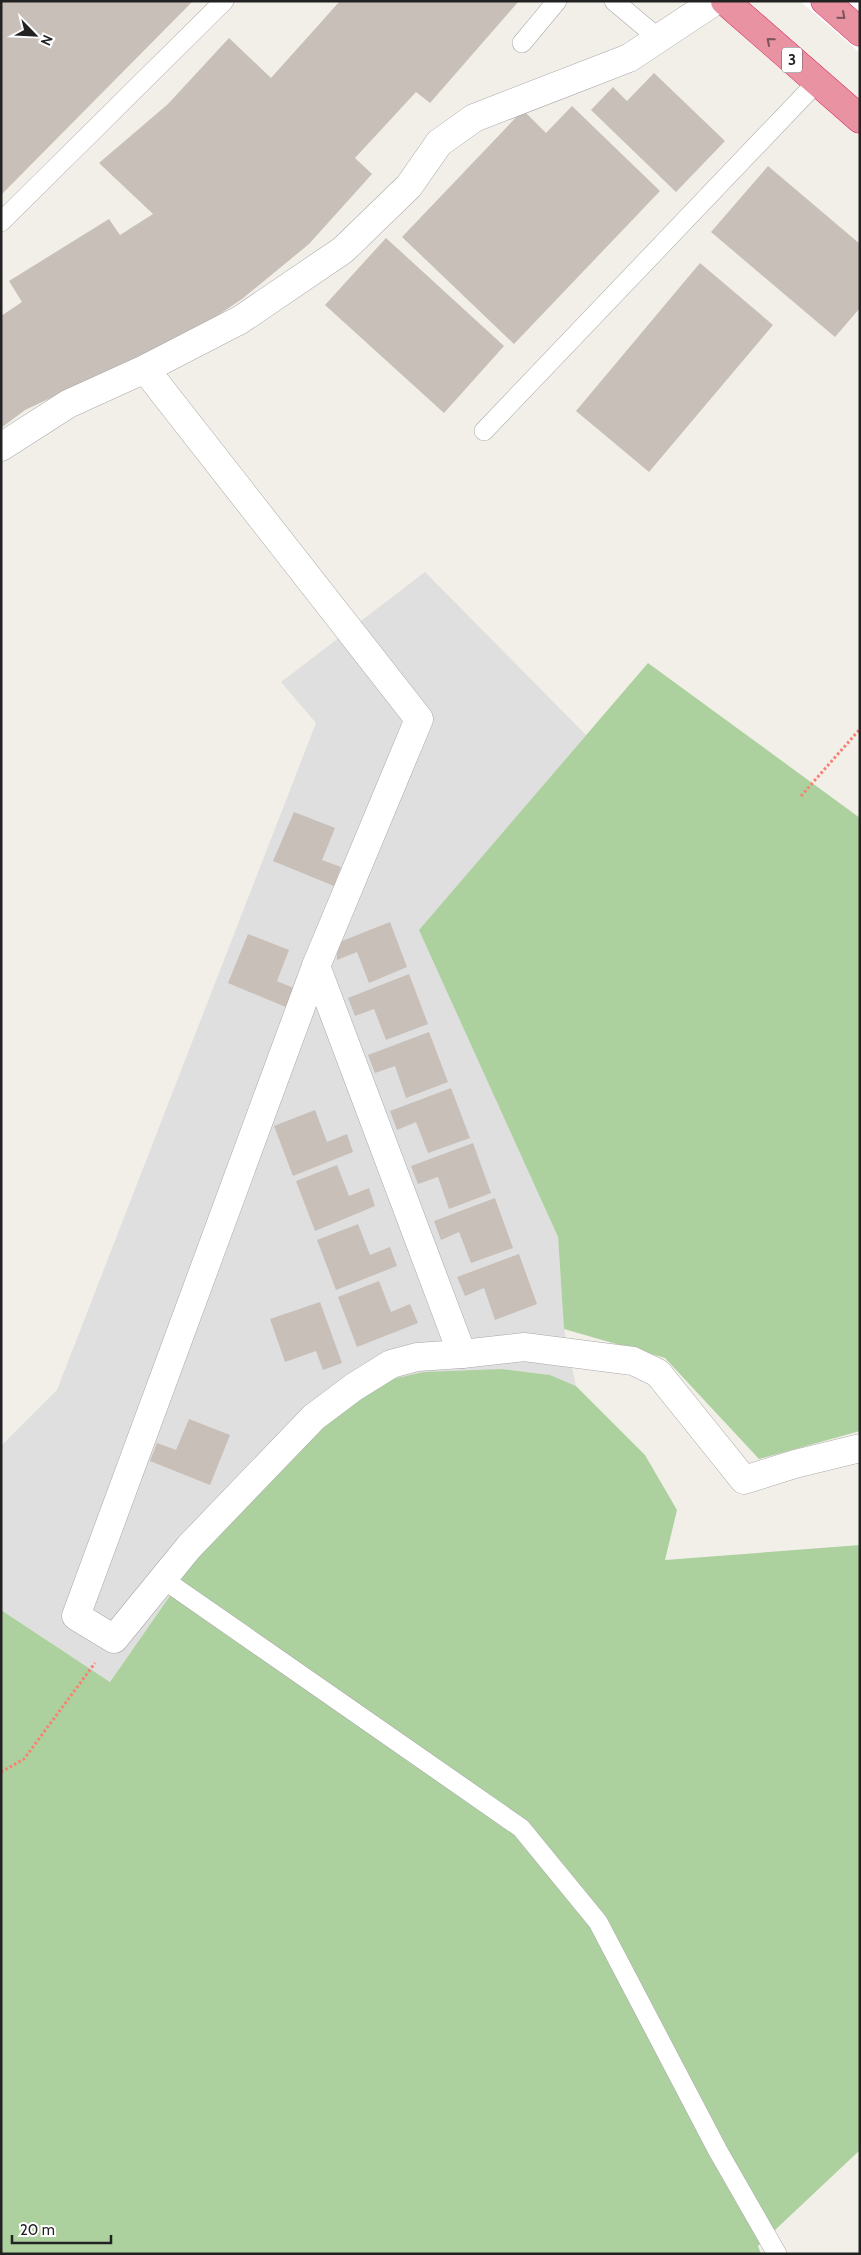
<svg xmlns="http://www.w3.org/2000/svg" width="861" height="2255" viewBox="0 0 861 2255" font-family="Cabin,sans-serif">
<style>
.residential{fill:#e0dfdf}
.forest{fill:#add19e}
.pier{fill:#fff}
.building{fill:#c7bfb8}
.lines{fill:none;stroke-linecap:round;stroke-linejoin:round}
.lane-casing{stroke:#a9a9a9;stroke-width:20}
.street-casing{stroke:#a9a9a9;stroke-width:29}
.highway-casing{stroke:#dc2a67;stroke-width:29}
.path{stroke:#fa8072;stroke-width:3;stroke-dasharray:2.5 2.5;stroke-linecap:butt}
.lane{stroke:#fff;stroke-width:19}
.street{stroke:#fff;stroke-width:28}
.highway{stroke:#e892a2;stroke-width:28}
.oneway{stroke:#7b545c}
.labels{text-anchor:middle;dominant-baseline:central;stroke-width:4.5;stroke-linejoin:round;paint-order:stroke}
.shield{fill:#fff;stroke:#646464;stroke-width:1}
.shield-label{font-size:15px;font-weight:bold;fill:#222}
</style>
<rect width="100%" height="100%" fill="#f2efe9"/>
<path class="residential" d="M425,572L586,735L420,930L558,1237L564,1329L576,1386L550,1375L502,1369L484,1371L199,1554L110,1682L1,1610V1446L57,1390L316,723L281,682Z"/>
<g class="forest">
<path d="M648,663L860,818V1431L759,1459L665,1358L564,1329L558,1237L419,930Z"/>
<path d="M502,1369L550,1375L576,1386L645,1455L677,1510L665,1560L860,1545V2150L758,2246L761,2254H1V1610L110,1682L199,1554L245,1501L347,1404L388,1380L424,1372Z"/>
</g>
<path class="pier" d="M800,1H860V53Z"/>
<g class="building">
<path d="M1,1H193L1,195Z"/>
<path d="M340,1H519L430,103L416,92L355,158L372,174L309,244L242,299L199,328L25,410L1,428V316L22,302L9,281L109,219L120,235L153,214L99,163L168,104L229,38L271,78Z"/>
<path d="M654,73L725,141L676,192L591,110L613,87L627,101Z"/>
<path d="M572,106L660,191L514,344L402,237L523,110L546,133Z"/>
<path d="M768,166L860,244V308L835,337L711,232Z"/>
<path d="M386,238L504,346L444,413L325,305Z"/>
<path d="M700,263L773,325L649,472L576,411Z"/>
<path d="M294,812L335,828L322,860L341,867L334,886L273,861Z"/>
<path d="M390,922L407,967L369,983L357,952L337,960V943Z"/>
<path d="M248,934L289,950L277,981L296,989L288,1008L228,983Z"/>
<path d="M409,974L428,1024L386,1040L374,1009L355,1016L348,998Z"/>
<path d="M429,1032L448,1082L406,1098L395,1066L375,1073L368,1055Z"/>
<path d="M451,1088L470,1138L428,1153L416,1122L397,1130L390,1111Z"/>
<path d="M315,1110L327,1142L347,1134L353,1152L293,1176L274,1126Z"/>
<path d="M473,1143L491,1193L449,1209L438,1177L418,1184L411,1166Z"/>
<path d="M337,1165L349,1196L369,1188L375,1206L315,1231L296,1181Z"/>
<path d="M495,1198L513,1248L471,1263L459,1232L441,1240L434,1221Z"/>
<path d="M358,1224L370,1255L390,1247L397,1266L336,1290L317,1240Z"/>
<path d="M519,1254L537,1304L495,1320L484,1288L465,1296L457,1277Z"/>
<path d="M379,1281L391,1312L410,1304L418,1323L357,1347L338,1297Z"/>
<path d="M320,1302L342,1363L323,1370L316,1351L285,1362L270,1319Z"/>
<path d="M189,1419L230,1435L210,1485L150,1461L157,1443L176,1450Z"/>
</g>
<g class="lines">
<defs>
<g id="lane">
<path d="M614,1L658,38"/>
<path d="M522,43L557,1"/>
<path d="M1,222L224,1"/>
<path d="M484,431L817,82"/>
<path d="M163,1579L521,1828L598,1922L718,2151L777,2254"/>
</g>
<g id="street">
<path d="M145,369L419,719L316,966L76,1616L114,1639L189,1547L314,1417L354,1387L391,1364L417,1357L462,1354L524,1347L633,1361L658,1373L744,1480L795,1464L860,1448"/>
<path d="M1,447L68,404L145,369L240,320L343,250L409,186L439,143L474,118L629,58L715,1"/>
<path d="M316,966L462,1354"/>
</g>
<g id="highway">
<path d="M725,1L860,119"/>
<path d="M825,1L860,32"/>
</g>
</defs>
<use href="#lane" class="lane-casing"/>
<use href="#street" class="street-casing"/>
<use href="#highway" class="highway-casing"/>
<g class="path">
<path d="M801,796L860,729"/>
<path d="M1,1772L24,1759L95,1663"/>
</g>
<use href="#lane" class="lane"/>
<use href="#street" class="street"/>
<use href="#highway" class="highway"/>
</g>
<defs><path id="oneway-chevron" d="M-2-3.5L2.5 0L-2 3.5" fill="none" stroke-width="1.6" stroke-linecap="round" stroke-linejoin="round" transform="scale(1.25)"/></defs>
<g class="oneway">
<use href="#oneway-chevron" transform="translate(842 16) rotate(41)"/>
<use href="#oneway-chevron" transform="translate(770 41) rotate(-139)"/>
</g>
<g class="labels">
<rect class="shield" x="782" y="47.5" width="20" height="25" rx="4"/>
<g class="shield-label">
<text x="792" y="60">3</text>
</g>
</g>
<rect width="861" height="2255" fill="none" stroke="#222222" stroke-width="5"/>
<g transform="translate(35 35) rotate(114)" stroke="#ffffff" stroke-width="4" paint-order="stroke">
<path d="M0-4L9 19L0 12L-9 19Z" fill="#222222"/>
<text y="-8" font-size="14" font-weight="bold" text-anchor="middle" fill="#222222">N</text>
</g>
<path d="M12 2235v8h99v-8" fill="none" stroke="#222222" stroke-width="2.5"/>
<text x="20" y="2235" font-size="15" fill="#222222" stroke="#ffffff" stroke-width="4" paint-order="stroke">20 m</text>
</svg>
